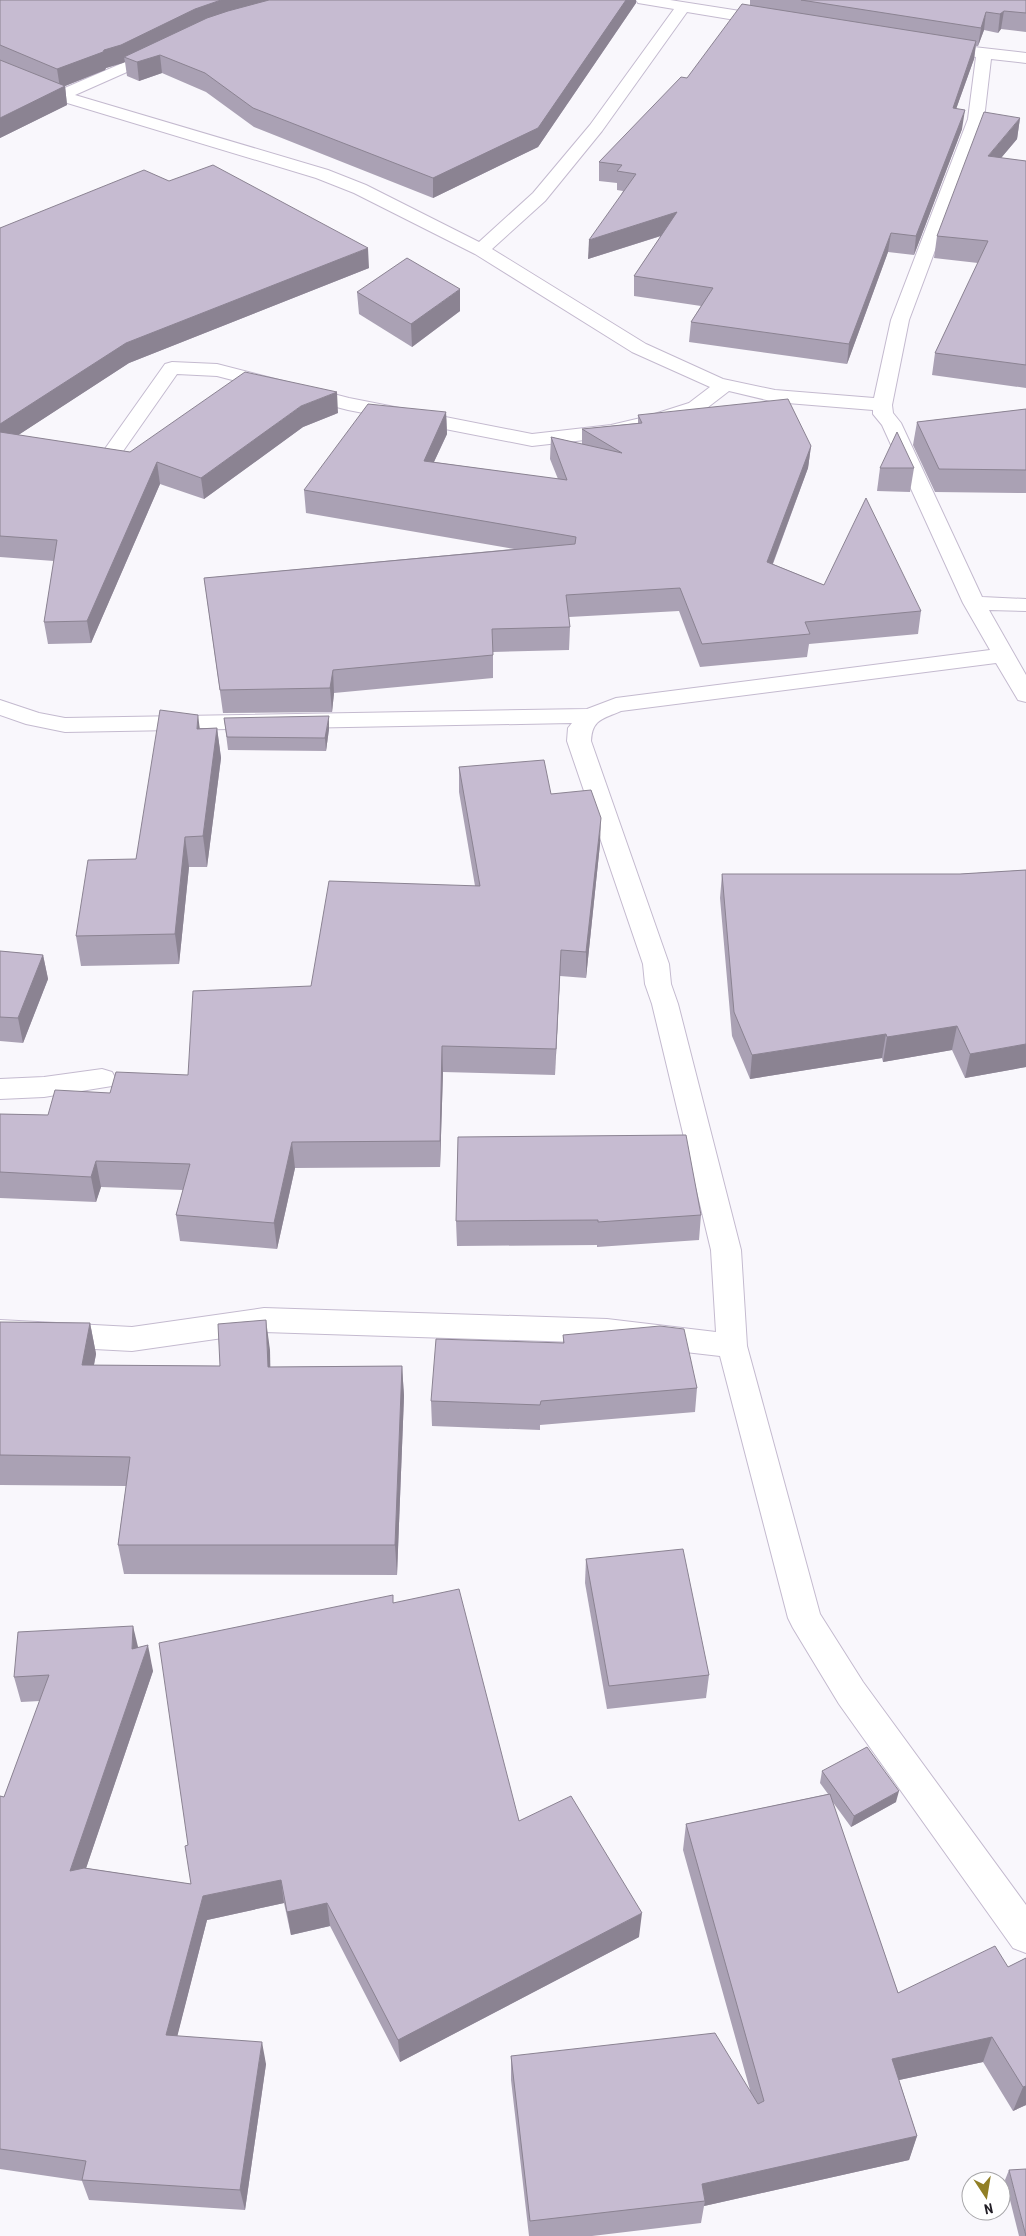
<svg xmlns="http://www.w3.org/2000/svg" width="1026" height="2236" viewBox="0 0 1026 2236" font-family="'Roboto Condensed',sans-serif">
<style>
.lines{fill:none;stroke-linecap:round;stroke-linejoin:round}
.street-casing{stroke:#c4bacf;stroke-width:2}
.street{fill:#fff;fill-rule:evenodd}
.wall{fill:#aaa1b4}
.shaded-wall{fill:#8b8392}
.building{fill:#c6bbd1;stroke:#8b8392}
</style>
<rect width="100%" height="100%" fill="#f9f7fc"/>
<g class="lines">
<defs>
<g id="street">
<path d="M636,0H670L772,16L777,18L780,21L777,24L772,26L687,12L602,131L545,201L492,249L646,344L723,379L775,390L874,398L891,320L968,119L976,57L960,54L957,51L960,48L965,46L1026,53V63L991,59L984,119L909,320L892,405L893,413L901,423L982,597L1026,599V611L989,610L1026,675V702L1018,700L996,663L621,711C603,719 592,719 591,741L669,964L671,984L678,1004L741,1250L747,1346L820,1614L863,1682L1026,1905V1953L1013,1948L839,1704L793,1628L788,1618L720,1356L607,1343L264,1332L132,1351L0,1344V1320L132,1327L264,1308L607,1319L716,1332L711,1250L652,1004L645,984L643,964L567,741L568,728L572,723L65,732L26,724L0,715V700L39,713L65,718L587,709L616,698L990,650L963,603L882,425L873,414V410L775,402L729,391L703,411L680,417L658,426L611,437L532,446L348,410L217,376L177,374L114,464L107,466L100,464L97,460L165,364L172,362L217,364L349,398L532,434L611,425L645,417L689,403L710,387L632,352L475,254L354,193L316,178L54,99L0,75V64L60,90L153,50H163L166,53L163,56L75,95L328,170L366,185L479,242L533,193L590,125L674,9L638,3Z"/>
<path d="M102,1069L112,1072L116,1079L112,1086L44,1097L0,1099V1079L44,1077Z"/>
</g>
</defs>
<use href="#street" class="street-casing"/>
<use href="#street" class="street"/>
</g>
<g class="wall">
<path d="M0,0H636V3L538,147L433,198L254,127L206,92L162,73L139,81L127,76L125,62L106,68L105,70L65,86L67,105L0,138Z"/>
<path d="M750,0H1026V32L1001,29L998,33L984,30L978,46H976L974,59L956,109L962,129L914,255L888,252L847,364L689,342L691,322L701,306L634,296V276L661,236L588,259L623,191L617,190V183L599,181V162L687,78L750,5Z"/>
<path d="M1020,118L1017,139L1001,158L1026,161V388L932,375L935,353L978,263L934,258L937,236Z"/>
<path d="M169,181L369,268L129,363L18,435L130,452L338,413L303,427L204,499L160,484L91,643L48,644L44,622L54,561L0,557V228Z"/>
<path d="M357,292L460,311L412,347L359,314Z"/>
<path d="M1026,409V493L935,492L913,445L917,422Z"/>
<path d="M446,412L447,434L434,462L558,479L550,459L551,437L582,444V429L638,423V415L811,446L808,468L773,564L824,585L921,611L918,634L809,644L807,657L700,667L679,611L569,617L570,627L569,650L493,652V678L334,693L332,712L223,713L204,578L514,549L306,513L304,490Z"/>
<path d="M880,468H914L910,492L877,491Z"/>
<path d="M224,718L329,729L326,751L228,750Z"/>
<path d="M200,728H217L221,758L207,867H189L179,964L81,966L76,936L136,859Z"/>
<path d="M459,767L551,794L600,844L586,978L560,976L555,1075L443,1072L440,1167L295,1168L277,1249L180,1241L176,1215L183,1190L101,1187L96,1202L0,1198V1114L48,1115L110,1093L188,1075L311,986L475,886L459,792Z"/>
<path d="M1026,870V1067L965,1078L952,1050L883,1062L882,1058L750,1079L732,1036L720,898L722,874H960Z"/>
<path d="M0,951L43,955L48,979L23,1043L0,1041Z"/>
<path d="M701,1215L699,1240L597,1247V1245L457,1246L456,1221Z"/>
<path d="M0,1322L90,1323L96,1354L94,1365L220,1366L270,1350V1367L402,1366L404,1396L397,1575L124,1574L118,1545L126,1486L0,1485Z"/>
<path d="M563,1335L697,1388L695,1412L540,1425V1430L432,1426L431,1401L563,1343Z"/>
<path d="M586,1559L709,1675L706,1698L607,1709L585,1583Z"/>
<path d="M394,1603L519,1821L639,1937L400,2062L330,1926L291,1935L284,1903L207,1920L177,2036L266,2064L245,2210L89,2200L82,2181L0,2169V1796L4,1797L40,1701L21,1702L14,1677L138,1647L153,1671L86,1868L191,1884L188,1845Z"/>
<path d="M822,1771L896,1802L851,1827L832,1801L898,1993L1008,1967L1026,1958V2105L1013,2111L983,2062L899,2080L917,2136L909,2160L704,2206L701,2223L592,2236H529L511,2080V2056L750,2090L683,1850L686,1824L828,1794L820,1783Z"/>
<path d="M1009,2170L1026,2236H1019L1005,2180Z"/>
</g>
<g class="shaded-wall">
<path d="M221,0H291L124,57L125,62L123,63L106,68L105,70L65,86L67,105L0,138V118L60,88L57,69L195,9Z"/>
<path d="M626,0H636V3L538,147L433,198V178Z"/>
<path d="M1004,11L1001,29L998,33L1000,14Z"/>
<path d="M986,12L984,30L978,46L981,28Z"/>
<path d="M976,41L974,59L950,126L953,108Z"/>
<path d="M160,55L162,73L139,81L137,62Z"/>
<path d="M965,110L962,129L914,255L916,236Z"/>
<path d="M1020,118L1017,139L985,177L988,156Z"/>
<path d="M677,212L676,231L588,259L589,240Z"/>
<path d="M891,233L888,252L847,364L849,344Z"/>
<path d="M368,248L369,268L129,363L0,447V424L126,343Z"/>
<path d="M460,289V311L412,347L411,324Z"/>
<path d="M337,392L338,413L303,427L204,499L201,478L301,406Z"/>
<path d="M446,412L447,434L424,483V461Z"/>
<path d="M811,446L808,468L765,584L767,562Z"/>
<path d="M157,462L160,484L91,643L87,621Z"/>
<path d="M333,670L334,693L332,712L330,688Z"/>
<path d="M198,715L202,745L197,729Z"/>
<path d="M329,716V729L326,751L325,738Z"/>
<path d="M217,728L221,758L207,867L203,836Z"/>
<path d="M601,818L600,844L586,978V952Z"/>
<path d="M185,837L189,867L179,964L175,934Z"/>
<path d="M561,950L560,976L555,1075L556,1049Z"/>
<path d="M43,955L48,979L23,1043L18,1018Z"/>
<path d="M957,1026L952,1050L883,1062L887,1037Z"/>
<path d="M886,1034L882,1058L750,1079L752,1055Z"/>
<path d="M1026,1044V1067L965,1078L970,1054Z"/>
<path d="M442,1046L443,1072L440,1167V1141Z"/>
<path d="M292,1142L295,1168L277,1249L274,1223Z"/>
<path d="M96,1161L101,1187L96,1202L91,1177Z"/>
<path d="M266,1320L270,1350L271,1397L268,1367Z"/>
<path d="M90,1323L96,1354L88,1395L82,1365Z"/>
<path d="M402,1366L404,1396L397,1575L395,1545Z"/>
<path d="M133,1626L139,1651L132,1649Z"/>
<path d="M148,1645L153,1671L77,1895L70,1871Z"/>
<path d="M899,1791L896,1802L851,1827L854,1816Z"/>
<path d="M281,1880L284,1903L207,1920L172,2057L166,2035L203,1896Z"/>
<path d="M327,1903L330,1926L291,1935L287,1912Z"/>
<path d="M642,1913L639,1937L400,2062L398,2040Z"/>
<path d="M992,2037L983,2062L885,2083L892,2059Z"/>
<path d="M262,2042L266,2064L245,2210L240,2190Z"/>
<path d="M1026,2086V2105L1013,2111L1023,2087Z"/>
<path d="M917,2136L909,2160L704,2206L705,2201L702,2184Z"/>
</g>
<g class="building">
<path d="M0,0H221L195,9L121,45L104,50L103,52L57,69L0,45Z"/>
<path d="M269,0H626L538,128L433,178L253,108L205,73L160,55L137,62L124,57L207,18L228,11Z"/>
<path d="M801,0H1026V13L1004,11L1000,14L986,12L981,28Z"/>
<path d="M742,4L976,41L953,108L965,110L916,236L891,233L849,344L691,322L713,288L634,276L677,212L589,240L636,174L617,171L622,165L599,162L681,77L687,78Z"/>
<path d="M0,60L65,86L0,118Z"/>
<path d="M984,112L1020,118L988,156L1026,161V365L935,353L988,241L937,236Z"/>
<path d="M213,165L368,248L126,343L0,424V228L144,170L169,181Z"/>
<path d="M407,258L460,289L411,324L357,292Z"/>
<path d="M245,372L337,392L301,406L201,478L157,462L87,621L44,622L57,540L0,536V432L130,452Z"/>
<path d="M788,399L811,446L767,562L824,585L866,498L921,611L805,622L810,634L702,644L680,588L566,595L570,627L492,629L493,655L333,670L330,688L220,690L204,578L575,544L576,537L304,490L368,404L446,412L424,461L567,480L551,437L622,453L582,429L642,423L638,415Z"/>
<path d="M1026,409V470L939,469L917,422Z"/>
<path d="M897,432L914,468H880Z"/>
<path d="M160,710L198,715L197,729L217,728L203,836L185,837L175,934L76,936L88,860L136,859Z"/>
<path d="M329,716L325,738L227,737L224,718Z"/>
<path d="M544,760L551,794L591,790L601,818L586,952L561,950L556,1049L442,1046L440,1141L292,1142L274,1223L176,1215L190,1164L96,1161L91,1177L0,1172V1114L48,1115L55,1090L110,1093L116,1072L188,1075L193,991L311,986L329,881L480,886L459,767Z"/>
<path d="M1026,870V1044L970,1054L957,1026L887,1037L886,1034L752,1055L734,1012L722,874H960Z"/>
<path d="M0,951L43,955L18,1018L0,1017Z"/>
<path d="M686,1135L701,1215L598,1222V1220L456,1221L458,1137Z"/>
<path d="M266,1320L268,1367L402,1366L395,1545H118L130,1457L0,1455V1322L90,1323L82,1365L220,1366L218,1324Z"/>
<path d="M660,1326L684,1329L697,1388L541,1401L540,1405L431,1401L436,1339L564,1343L563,1335Z"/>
<path d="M683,1549L709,1675L609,1686L586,1559Z"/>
<path d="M459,1589L519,1821L571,1796L642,1913L398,2040L327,1903L287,1912L281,1880L203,1896L166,2035L262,2042L240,2190L82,2180L86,2161L0,2149V1796L4,1797L49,1675L14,1677L18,1632L133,1626L132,1649L148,1645L70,1871L84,1868L191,1884L185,1846L188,1845L159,1643L393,1595V1603Z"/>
<path d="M867,1747L899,1791L854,1816L822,1771Z"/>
<path d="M830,1794L898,1993L995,1946L1008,1967L1026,1958V2086L1023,2087L992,2037L892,2059L917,2136L702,2184L705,2201L530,2221L511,2056L715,2033L758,2104L764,2101L686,1824Z"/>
<path d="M1026,2169V2236L1009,2170Z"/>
</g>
<g transform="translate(986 2196) rotate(168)"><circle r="24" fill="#ffffff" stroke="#a6a5a8"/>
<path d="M0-4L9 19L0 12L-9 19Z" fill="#917f26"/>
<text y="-8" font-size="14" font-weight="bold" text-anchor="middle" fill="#211d25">N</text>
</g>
</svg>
